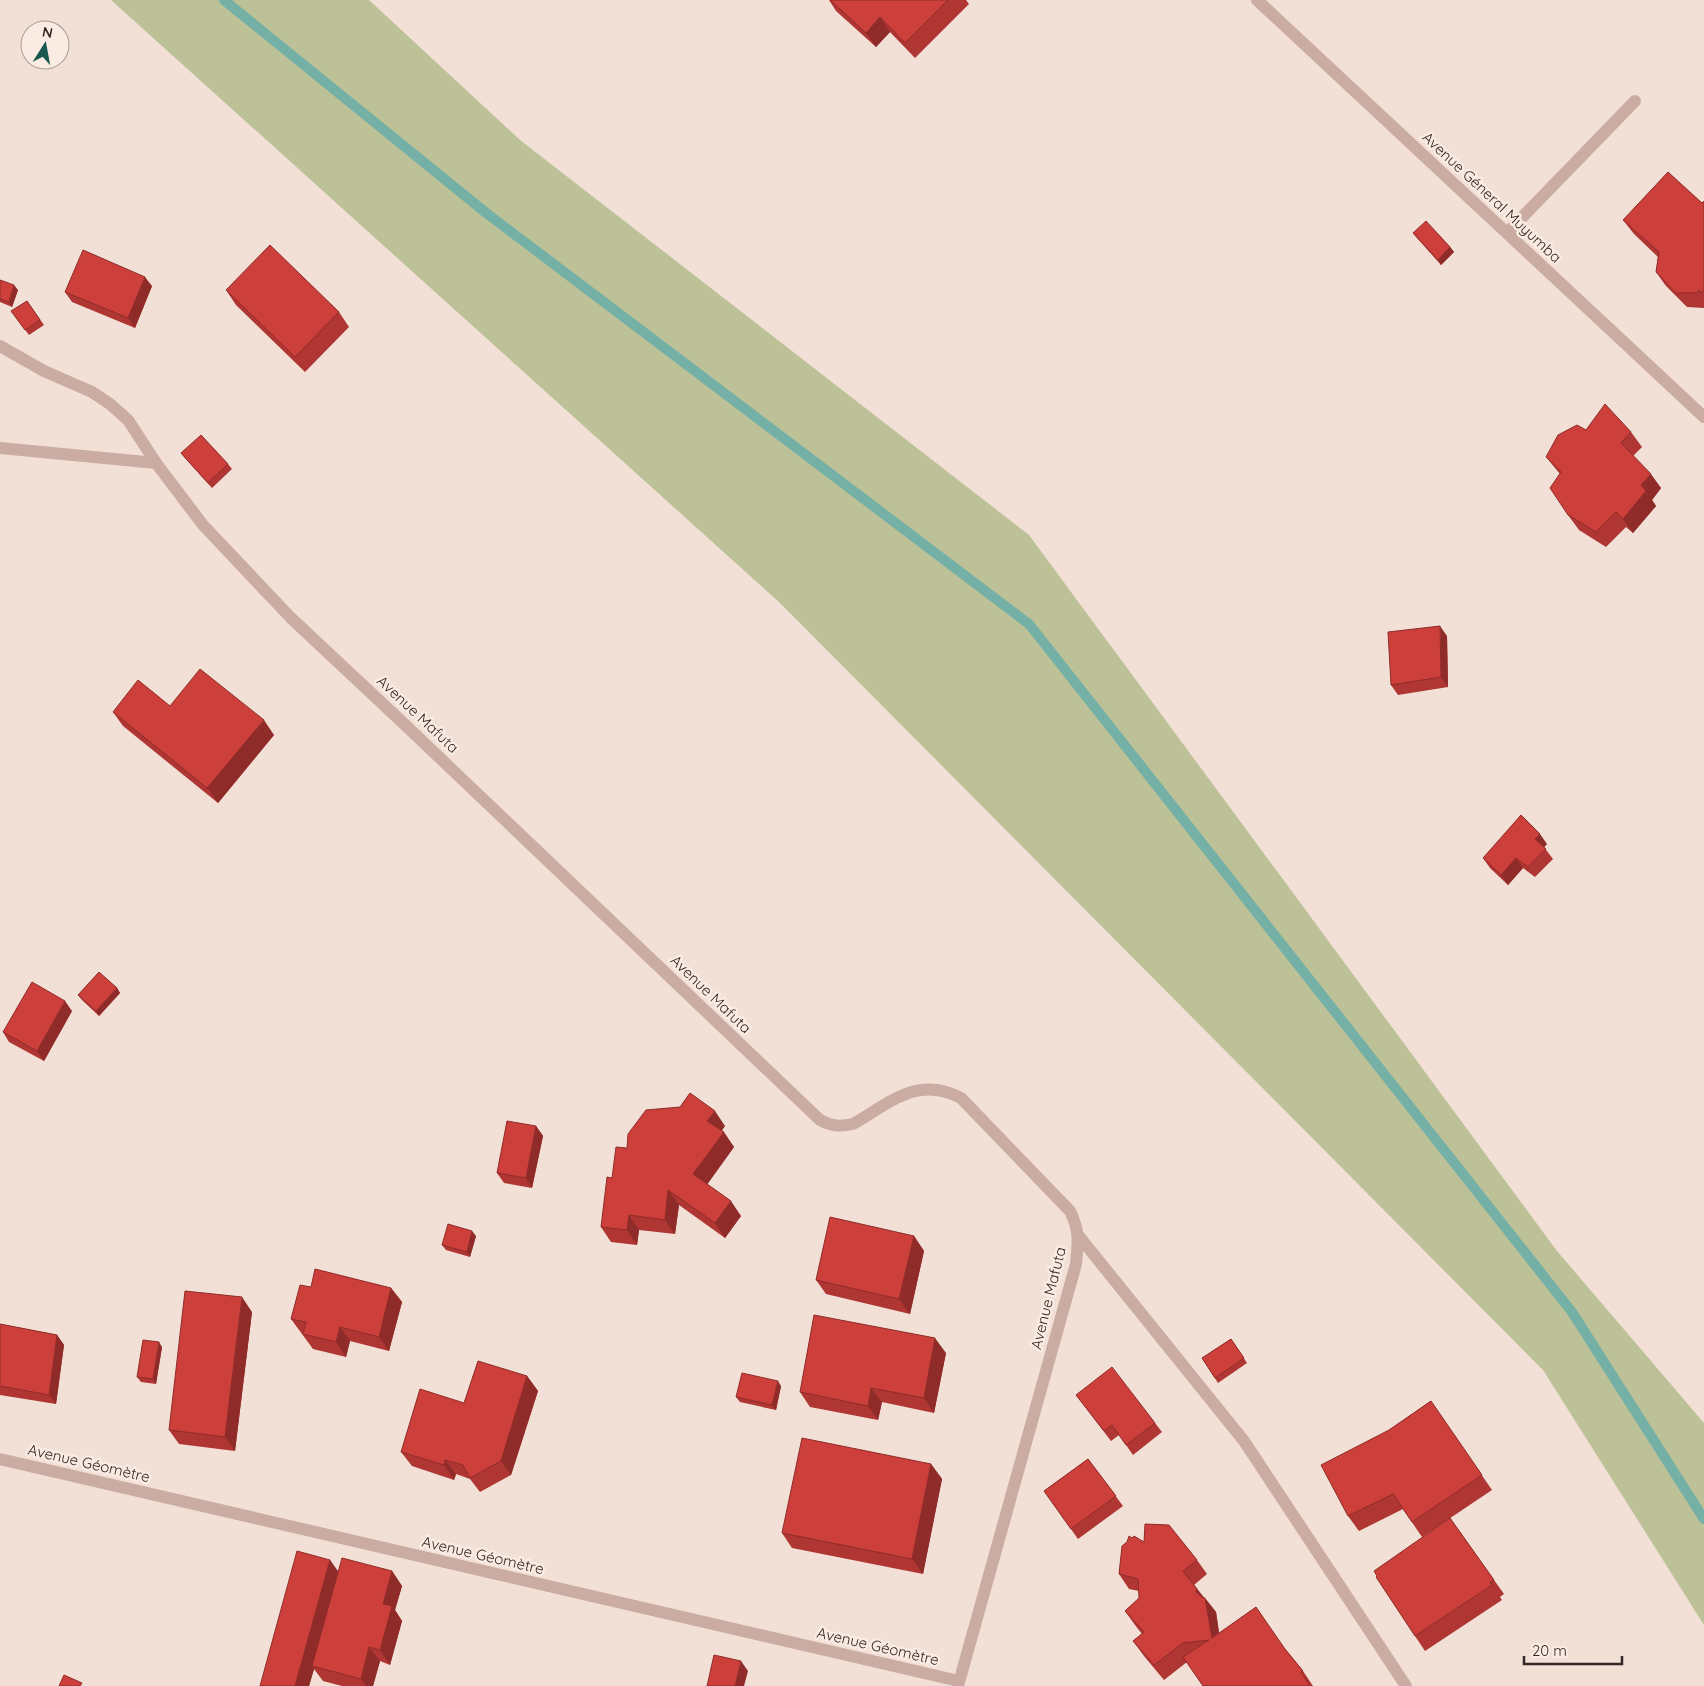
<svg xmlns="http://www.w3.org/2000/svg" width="1704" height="1686" viewBox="0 0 1704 1686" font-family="Quicksand,sans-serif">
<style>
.green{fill:#bcc197}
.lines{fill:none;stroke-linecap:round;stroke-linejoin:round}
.stream{stroke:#75b0a6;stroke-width:10}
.minor{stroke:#caaca3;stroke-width:12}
.wall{fill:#af3633}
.shaded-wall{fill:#8f2c29}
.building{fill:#cc3f3b;stroke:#8f2c29}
.labels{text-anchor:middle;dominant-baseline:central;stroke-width:5;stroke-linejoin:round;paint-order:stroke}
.street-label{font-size:15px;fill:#352725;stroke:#faebe3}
</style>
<rect width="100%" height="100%" fill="#f2e0d7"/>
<path class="green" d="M111,0H369L520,140L1029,535L1557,1251L1704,1423V1625L1543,1370L779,602Z"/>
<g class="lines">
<path class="stream" d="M224,0L485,212L1029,624L1572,1312L1704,1519"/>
<g class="minor">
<path d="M1257,0L1704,417"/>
<path d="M1507,233L1635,101"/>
<path d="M0,346L44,371L92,392L110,404L128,420L156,463L203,525L291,618L401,721L820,1120C831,1126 840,1127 853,1124C890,1103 917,1075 961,1098L1070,1211C1080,1231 1078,1243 1076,1264L958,1686"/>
<path d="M0,448L156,463"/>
<path d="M1078,1235L1244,1441L1406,1686"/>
<path d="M0,1459L959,1681"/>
</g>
</g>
<g class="wall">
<path d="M829,0H966L969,4L915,58L890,32L876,47L836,11Z"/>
<path d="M1704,201V308L1687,307L1666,286L1656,272L1658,257L1634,234L1623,220L1702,203Z"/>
<path d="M1413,233L1450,247L1454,252L1441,265L1417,238Z"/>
<path d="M0,280L18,290L12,307L0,302Z"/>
<path d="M152,286L135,328L72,302L65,292Z"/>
<path d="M226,290L339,312L349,327L305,372L236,305Z"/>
<path d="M27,301L44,325L29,335L11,311Z"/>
<path d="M1586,430L1631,432L1642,447L1633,456L1661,488L1652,500L1656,506L1633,533L1626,527L1606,547L1579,530L1568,515L1560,474L1546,457Z"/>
<path d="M181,453L228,464L232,469L212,488L185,458Z"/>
<path d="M1447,636L1448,687L1398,695L1391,685Z"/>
<path d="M170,706L274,735L218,803L123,726L113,712Z"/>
<path d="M1547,844L1544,847L1553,859L1535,877L1523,868L1508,885L1490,868L1483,858Z"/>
<path d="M117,988L120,993L99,1016L82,1000L78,995Z"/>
<path d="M72,1011L44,1061L9,1042L3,1032Z"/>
<path d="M536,1126L543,1136L532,1188L504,1183L497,1173Z"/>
<path d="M725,1126L721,1131L734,1147L707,1184L741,1216L725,1238L679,1205L675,1234L639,1230L637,1245L611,1242L601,1227L612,1178L627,1148Z"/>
<path d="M476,1236L470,1257L446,1250L442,1245Z"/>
<path d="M914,1236L924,1251L910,1314L826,1294L816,1280Z"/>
<path d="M311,1287L391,1288L402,1302L389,1351L350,1341L346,1357L313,1349L291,1319Z"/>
<path d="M252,1312L235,1451L179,1444L169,1430Z"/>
<path d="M0,1324L57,1335L64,1345L56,1404L0,1395Z"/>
<path d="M1231,1339L1247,1363L1218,1383L1202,1358Z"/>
<path d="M162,1347L156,1384L141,1382L137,1377Z"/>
<path d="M946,1353L934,1413L882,1402L878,1420L810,1407L800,1392Z"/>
<path d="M527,1376L538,1391L511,1475L480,1492L470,1479L456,1474L454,1480L412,1466L401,1452L464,1403Z"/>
<path d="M781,1386L776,1410L740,1402L736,1397Z"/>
<path d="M1076,1395L1155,1423L1162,1432L1133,1455L1119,1435L1111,1441Z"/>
<path d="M1431,1401L1492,1490L1422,1537L1403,1509L1359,1531L1348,1516L1389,1430Z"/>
<path d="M1088,1459L1123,1506L1078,1539L1044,1491Z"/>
<path d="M931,1464L942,1479L923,1574L792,1548L782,1533Z"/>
<path d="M1450,1518L1504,1594L1500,1597L1502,1600L1425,1651L1415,1636Z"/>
<path d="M1132,1538L1197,1560L1207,1574L1194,1585L1216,1612L1219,1633L1285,1649L1303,1671L1313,1686H1203L1187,1662L1164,1680L1144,1656L1133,1641L1142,1634L1135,1625L1125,1611L1139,1598V1591L1129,1589L1119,1574Z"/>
<path d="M330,1560L338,1572L392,1571L402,1586L395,1610L402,1621L390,1665L380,1661L373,1686H342L323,1681L314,1669L309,1686H260Z"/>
</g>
<g class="shaded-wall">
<path d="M880,17L890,32L876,47L866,33Z"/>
<path d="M1450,247L1454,252L1441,265L1438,260Z"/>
<path d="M145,277L152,286L135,328L128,318Z"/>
<path d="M14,285L18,290L12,307L9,302Z"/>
<path d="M1651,474L1661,488L1652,500L1656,506L1633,533L1623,519L1641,485Z"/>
<path d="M1440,626L1447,636L1448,687L1441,677Z"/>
<path d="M264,720L274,735L218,803L207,788Z"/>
<path d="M1540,834L1547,844L1542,849L1535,839Z"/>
<path d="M1516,858L1523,868L1508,885L1501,875Z"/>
<path d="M117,988L120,993L99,1016L96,1011Z"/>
<path d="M65,1001L72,1011L44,1061L37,1051Z"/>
<path d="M715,1111L725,1126L718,1136L707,1121Z"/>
<path d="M536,1126L543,1136L532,1188L526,1178Z"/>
<path d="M724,1132L734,1147L704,1189L693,1174Z"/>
<path d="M668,1190L679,1205L675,1234L665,1220Z"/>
<path d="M731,1201L741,1216L725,1238L715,1223Z"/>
<path d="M629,1215L639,1230L637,1245L627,1230Z"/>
<path d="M472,1231L476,1236L470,1257L467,1252Z"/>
<path d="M914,1236L924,1251L910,1314L899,1299Z"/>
<path d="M391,1288L402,1302L389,1351L379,1337Z"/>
<path d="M242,1297L252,1312L235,1451L225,1437Z"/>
<path d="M340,1327L350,1341L346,1357L336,1342Z"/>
<path d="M57,1335L64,1345L56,1404L49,1395Z"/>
<path d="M935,1338L946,1353L934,1413L924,1398Z"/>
<path d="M159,1342L162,1347L156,1384L153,1379Z"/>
<path d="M527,1376L538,1391L511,1475L501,1461Z"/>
<path d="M778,1381L781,1386L776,1410L772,1405Z"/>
<path d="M871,1388L882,1402L878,1420L868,1406Z"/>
<path d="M445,1460L456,1474L454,1480L444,1465Z"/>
<path d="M931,1464L942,1479L923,1574L912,1559Z"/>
<path d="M330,1560L340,1574L312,1666L314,1669L309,1686H295Z"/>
<path d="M392,1571L402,1586L395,1610L402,1621L390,1665L380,1650L383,1604Z"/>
<path d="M1197,1589L1206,1601L1205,1598L1216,1612L1222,1653L1212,1638L1196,1592Z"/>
<path d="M369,1647L380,1661L373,1686H366L361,1679Z"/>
<path d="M741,1661L748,1671L744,1686H735Z"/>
</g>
<g class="building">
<path d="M830,0H948L905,43L880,17L866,33Z"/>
<path d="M1668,172L1702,203L1704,201V290L1701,293L1699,290L1696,293H1676L1656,272L1659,252L1623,220Z"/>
<path d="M1426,221L1450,247L1438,260L1413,233Z"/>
<path d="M270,245L339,312L295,357L226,290Z"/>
<path d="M83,250L145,277L128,318L65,292Z"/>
<path d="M0,280L14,285L9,302L0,299Z"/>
<path d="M27,301L40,320L25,330L11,311Z"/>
<path d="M1605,404L1631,432L1621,443L1651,474L1641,485L1646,491L1623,519L1616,512L1596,532L1568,515L1550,488L1561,472L1546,457L1558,435L1577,425L1586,430Z"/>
<path d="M201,435L228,464L208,483L181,453Z"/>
<path d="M1440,626L1441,677L1391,685L1388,632Z"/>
<path d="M200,669L264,720L207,788L113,712L138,680L170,706Z"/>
<path d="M1521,815L1540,834L1535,839L1546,849L1528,867L1516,858L1501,875L1483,858Z"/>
<path d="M99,972L117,988L96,1011L78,995Z"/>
<path d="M32,982L65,1001L37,1051L3,1032Z"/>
<path d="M690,1093L715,1111L707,1121L724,1132L693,1174L731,1201L715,1223L668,1190L665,1220L629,1215L627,1230L601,1227L607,1177L612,1178L616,1147L627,1148L628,1134L646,1110L680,1107Z"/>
<path d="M507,1121L536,1126L526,1178L497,1173Z"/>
<path d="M830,1217L914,1236L899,1299L816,1280Z"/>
<path d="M448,1224L472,1231L467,1252L442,1245Z"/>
<path d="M315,1269L391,1288L379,1337L340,1327L336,1342L303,1334L306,1322L291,1319L300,1285L311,1287Z"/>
<path d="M185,1291L242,1297L225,1437L169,1430Z"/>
<path d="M814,1315L935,1338L924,1398L871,1388L868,1406L800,1392Z"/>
<path d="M0,1324L57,1335L49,1395L0,1386Z"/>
<path d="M1231,1339L1244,1358L1215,1378L1202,1358Z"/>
<path d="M143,1340L159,1342L153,1379L137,1377Z"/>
<path d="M478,1361L527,1376L501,1461L470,1478L463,1465L445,1460L444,1465L401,1452L420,1389L464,1403Z"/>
<path d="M1112,1367L1155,1423L1126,1445L1112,1425L1104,1431L1076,1395Z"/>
<path d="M742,1373L778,1381L772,1405L736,1397Z"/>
<path d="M1431,1401L1482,1475L1412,1522L1393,1494L1348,1516L1321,1465L1389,1430Z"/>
<path d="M802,1438L931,1464L912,1559L782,1533Z"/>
<path d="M1088,1459L1116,1496L1071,1529L1044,1491Z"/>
<path d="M1450,1518L1494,1580L1490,1582L1492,1585L1415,1636L1376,1577L1377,1576L1374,1571Z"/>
<path d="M1145,1524L1169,1525L1197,1560L1183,1571L1197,1589L1196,1592L1203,1598H1205L1212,1638L1256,1607L1285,1649L1303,1671L1301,1672L1310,1686H1203L1183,1657L1209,1640L1183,1643L1154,1665L1133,1641L1144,1632L1125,1611L1139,1598L1138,1579L1119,1574L1122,1546L1127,1542L1129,1536L1132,1538L1134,1536L1144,1542Z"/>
<path d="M297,1551L330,1560L295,1686H260Z"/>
<path d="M342,1558L392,1571L383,1604L392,1606L380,1650L369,1647L361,1679L312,1666Z"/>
<path d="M714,1655L741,1661L735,1686H707Z"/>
<path d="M64,1675L82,1683L80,1686H59Z"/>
</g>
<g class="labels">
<g class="street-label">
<text transform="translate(1492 197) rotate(43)">Avenue Géneral Muyumba</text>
<text transform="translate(418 714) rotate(43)">Avenue Mafuta</text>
<text transform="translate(711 994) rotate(44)">Avenue Mafuta</text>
<text transform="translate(1048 1298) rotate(-76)">Avenue Mafuta</text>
<text transform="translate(89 1463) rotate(13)">Avenue Géomètre</text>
<text transform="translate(483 1555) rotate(13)">Avenue Géomètre</text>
<text transform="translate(878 1646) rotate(13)">Avenue Géomètre</text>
</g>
</g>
<g transform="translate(45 45) rotate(11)"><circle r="24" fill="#faebe3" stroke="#ab9d97"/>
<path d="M0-4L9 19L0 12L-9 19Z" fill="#19584f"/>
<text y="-8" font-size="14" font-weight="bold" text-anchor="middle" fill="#352725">N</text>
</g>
<path d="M1524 1656v8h98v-8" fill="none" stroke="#352725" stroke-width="2.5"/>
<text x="1532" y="1656" font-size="15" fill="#352725" stroke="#faebe3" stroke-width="4" paint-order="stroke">20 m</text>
</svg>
